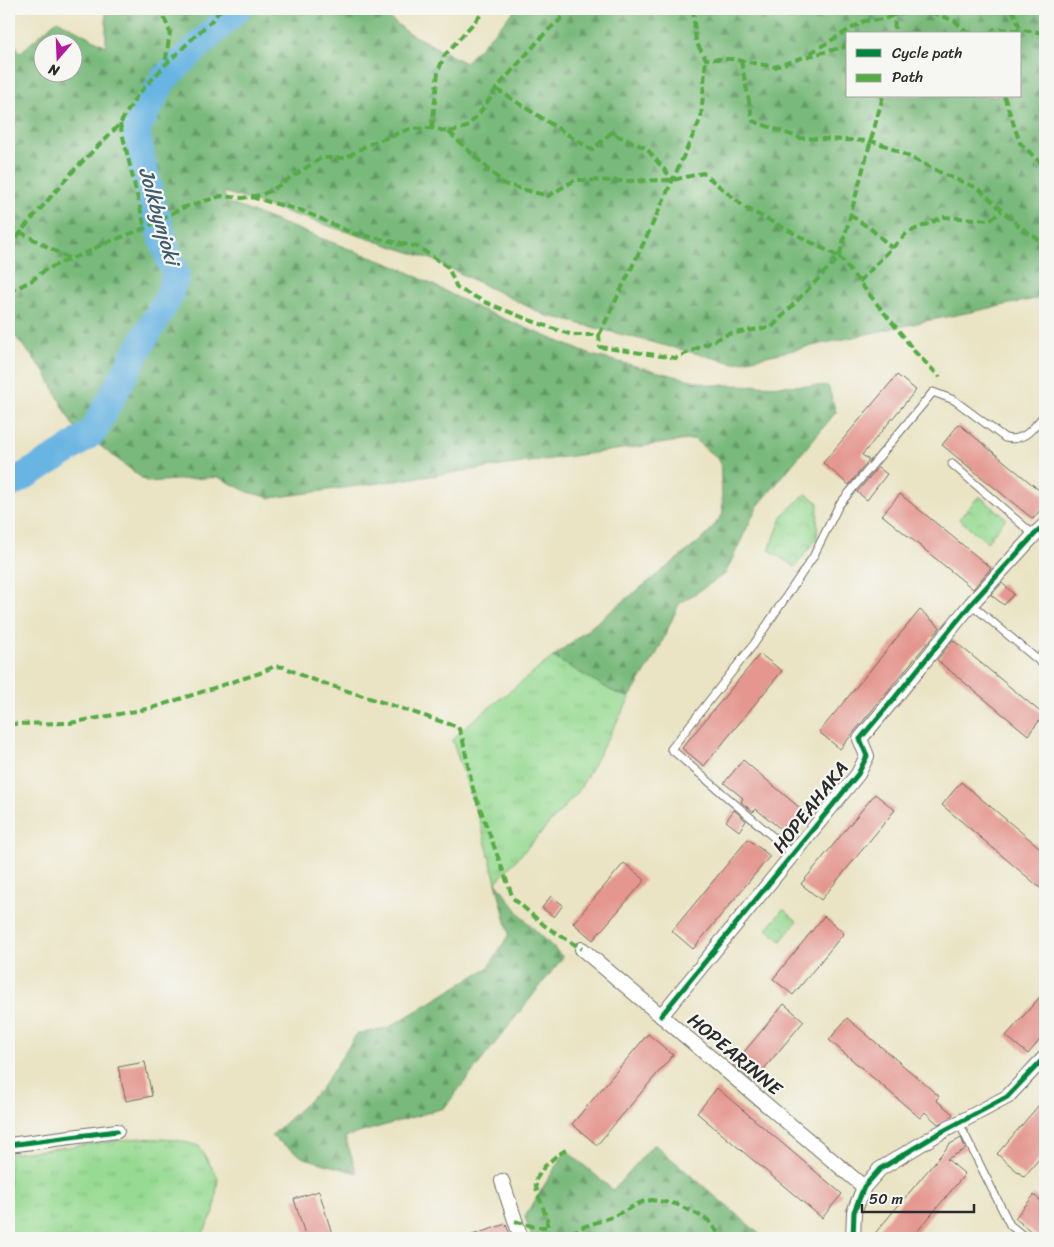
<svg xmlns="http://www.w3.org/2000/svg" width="1054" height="1247" viewBox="0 0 1054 1247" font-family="Sriracha,sans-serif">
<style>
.grass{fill:url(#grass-tufts);stroke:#61825e}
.forest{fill:url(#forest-firs);stroke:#527254;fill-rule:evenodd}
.park{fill:url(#park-crowns);stroke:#61825e}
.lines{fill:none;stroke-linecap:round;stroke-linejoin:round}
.river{stroke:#68b4e2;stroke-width:28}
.building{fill:#e4968f}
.service-casing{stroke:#6e6c61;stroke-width:9}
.minor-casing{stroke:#6e6c61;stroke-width:16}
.service{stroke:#fff;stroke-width:7}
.minor{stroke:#fff;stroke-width:14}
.quiet{stroke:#54ab44;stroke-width:4;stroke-dasharray:8 4;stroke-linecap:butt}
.cycleway-casing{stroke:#f6f6f2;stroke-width:8}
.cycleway{stroke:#00873e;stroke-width:5}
.labels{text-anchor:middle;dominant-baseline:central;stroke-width:4.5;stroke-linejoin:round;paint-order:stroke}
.street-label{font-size:19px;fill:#2b2b2b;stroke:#f6f6f2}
.water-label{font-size:20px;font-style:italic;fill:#405b6b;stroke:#f6f6f2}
</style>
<defs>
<pattern id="grass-tufts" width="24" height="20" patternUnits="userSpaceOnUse" patternTransform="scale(1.25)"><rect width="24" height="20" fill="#97da92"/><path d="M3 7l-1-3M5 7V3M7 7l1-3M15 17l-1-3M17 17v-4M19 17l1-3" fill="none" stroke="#82bb7e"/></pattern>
<pattern id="forest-firs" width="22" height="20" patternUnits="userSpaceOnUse" patternTransform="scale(1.25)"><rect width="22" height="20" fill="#79ba7c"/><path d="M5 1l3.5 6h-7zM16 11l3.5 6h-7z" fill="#639766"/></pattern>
<pattern id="park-crowns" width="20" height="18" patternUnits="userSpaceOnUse" patternTransform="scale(1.25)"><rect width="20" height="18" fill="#97da92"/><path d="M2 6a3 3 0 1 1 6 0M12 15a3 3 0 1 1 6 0" fill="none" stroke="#82bb7e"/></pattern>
</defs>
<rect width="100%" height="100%" fill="#f6f6f2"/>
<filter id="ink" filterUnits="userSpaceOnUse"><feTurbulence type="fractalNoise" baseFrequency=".02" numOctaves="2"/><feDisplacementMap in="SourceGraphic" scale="10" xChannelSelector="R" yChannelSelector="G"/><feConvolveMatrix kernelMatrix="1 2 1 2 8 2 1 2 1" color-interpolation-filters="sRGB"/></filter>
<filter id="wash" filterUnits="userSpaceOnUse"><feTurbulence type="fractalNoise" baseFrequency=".0096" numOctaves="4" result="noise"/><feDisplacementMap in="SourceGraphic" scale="20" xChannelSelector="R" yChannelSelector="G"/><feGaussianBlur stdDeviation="1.12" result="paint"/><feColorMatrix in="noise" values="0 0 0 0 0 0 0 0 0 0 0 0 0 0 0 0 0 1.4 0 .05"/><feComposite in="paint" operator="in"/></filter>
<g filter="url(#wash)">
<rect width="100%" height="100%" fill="#eae4c4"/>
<g class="grass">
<path d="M553,657L612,691L630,698L578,792L496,882L481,825L452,740L466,726Z"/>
<path d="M139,1138L177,1140L199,1146L218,1178L214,1212L203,1233L202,1238H9V1154Z"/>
</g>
<g class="forest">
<path d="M106,9H378L407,32L465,63L516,9H1045V297L926,321L734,363L545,315L431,259L224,192L226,202L402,269L478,308L591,355L711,385L828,386L836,412L757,507L725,574L679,604L657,653L630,697L612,691L553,657L705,537L723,514L720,461L694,439L271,498L248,492L218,477L147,482L72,424L45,372L9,329V33L20,53L57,20L106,46ZM848,34H1020V96H848ZM72,42V72H42V42Z"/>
<path d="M496,882L522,917L563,957L444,1108L345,1137L357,1173L304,1158L271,1136L321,1089L357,1034L388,1028L489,967L509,934Z"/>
<path d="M654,1144L764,1238H532L525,1217L566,1150L613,1190Z"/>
</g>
<g class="park">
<path d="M806,494L818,502L817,538L795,567L769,550L784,513Z"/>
<path d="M979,496L1006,518L987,542L959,519Z"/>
<path d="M783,909L797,921L781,941L767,929Z"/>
</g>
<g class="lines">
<path class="river" d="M9,485L65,452L93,432L133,358L167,300L176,276L167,252L154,210L142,162L136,130L163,80L237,9"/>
</g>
<g id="blocks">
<g class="building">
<path d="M897,375L916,390L862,455L869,460L849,485L823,463Z"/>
<path d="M959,424L1045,495V504L1033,519L942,445Z"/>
<path d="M878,467L887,474L867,500L857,492Z"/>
<path d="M900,494L991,568L973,589L882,515Z"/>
<path d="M1002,583L1014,594L1004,605L991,595Z"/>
<path d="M920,610L940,627L939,629L840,749L819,732Z"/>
<path d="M953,640L1044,715L1028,735L937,660Z"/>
<path d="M760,654L782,671L704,766L682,748Z"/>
<path d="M743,760L806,813L787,834L756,809L753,812L741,802L743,798L724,783Z"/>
<path d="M961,782L1045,852V892L942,805Z"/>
<path d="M875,794L895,810L821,900L801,884Z"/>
<path d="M734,810L746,821L739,831L726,821Z"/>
<path d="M748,839L770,856L693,949L672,931Z"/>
<path d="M624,863L645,880L593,940L573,923Z"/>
<path d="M551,896L563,905L554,917L542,908Z"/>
<path d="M824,916L844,933L793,995L773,979Z"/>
<path d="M1045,991V1034L1028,1054L1006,1036Z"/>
<path d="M784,1004L804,1021L753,1082L733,1065Z"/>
<path d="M847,1018L939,1096L936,1100L953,1114L950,1118L938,1124L925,1112L920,1118L829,1040Z"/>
<path d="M648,1034L673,1055L597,1145L572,1124Z"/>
<path d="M145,1062L152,1096L126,1101L118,1067Z"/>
<path d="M717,1088L842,1194L822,1218L697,1113Z"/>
<path d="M1045,1098V1152L1024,1177L997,1154Z"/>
<path d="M961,1138L966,1149L947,1159L965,1174L912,1238H871L950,1144Z"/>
<path d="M319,1191L332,1234L319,1238H306L294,1199Z"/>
<path d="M1034,1195L1045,1205V1238H1039L1015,1218Z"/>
<path d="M506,1224L511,1238H469V1236Z"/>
</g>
</g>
</g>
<g filter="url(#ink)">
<use href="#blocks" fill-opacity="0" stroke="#6e6c61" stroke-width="1"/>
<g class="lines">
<defs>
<g id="service">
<path d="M952,464L1034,535"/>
<path d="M971,604L1045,666"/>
<path d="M1038,660L1045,651"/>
<path d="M793,854L671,749L754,644L813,557L839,505L933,392L954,400L1005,438C1025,442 1033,428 1045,414"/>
<path d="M959,1123L1010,1225L1026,1238"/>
</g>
<g id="minor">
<path d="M582,949L864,1187"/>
<path d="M661,1016L858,774L867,756L860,739L892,701L971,604L1034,535L1045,525"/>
<path d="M9,1145L117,1131"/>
<path d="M502,1181L521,1238"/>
<path d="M853,1238L854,1212L864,1187L880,1169L936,1135L1007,1097L1045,1057"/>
</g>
</defs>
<use href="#service" class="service-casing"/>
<use href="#minor" class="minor-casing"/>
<use href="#service" class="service"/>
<use href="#minor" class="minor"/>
<g class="quiet">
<path d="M156,9L163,15L170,32L165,65"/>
<path d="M693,9L696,42L706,59H732L775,67L801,58L848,46"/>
<path d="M894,9L895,34"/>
<path d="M1012,9L1021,30"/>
<path d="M1040,9L1041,15L1045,28"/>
<path d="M990,34L994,29L1021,30L1045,33"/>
<path d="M810,53L864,21L885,19L894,15L922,9L955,21L968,34"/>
<path d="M741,61L753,121L800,138L871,141L887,146L948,176L978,188L1020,227L1045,244"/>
<path d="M496,89L592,150L611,133L646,148L673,180"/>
<path d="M1004,96L1020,143L1045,167"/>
<path d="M120,124L145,228"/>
<path d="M432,128L438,72L444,56L486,9"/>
<path d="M449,132L504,184L548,196L575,180L628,181L673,180L703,173L746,208L839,257L883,96"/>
<path d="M251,197L303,211L352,233L418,247L448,267L457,288L485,302L532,321L572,335H599L600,347L676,358L728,334L772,327L839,257L903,336L914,351L940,377"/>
<path d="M850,215L871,229L892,248"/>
<path d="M9,226L70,259L90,251L101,245L145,228L182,208L221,196L242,198L261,195L272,190L321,158H345L367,145L410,129L432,128L449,132L467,127L482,110L496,89L547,31L560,20L565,9"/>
<path d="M9,248L23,229L74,170L120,124L136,97L165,65L213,19L221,9"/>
<path d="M859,282L886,254L907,233L943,217L990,220L1002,211"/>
<path d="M9,292L31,281L45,270L70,259"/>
<path d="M599,335L647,236L701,118L706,59"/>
<path d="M9,724L70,723L152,708L260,673L275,666L284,667L308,678L458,727L462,736L473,789L513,898L545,926L582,949"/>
<path d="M515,1221L535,1227H548"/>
<path d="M548,1238L547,1219L537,1191L535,1181L544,1167L556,1156L566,1150"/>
<path d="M560,1238L583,1227L612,1217L642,1202L652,1200L676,1204L695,1213L709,1221L718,1233L729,1238"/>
</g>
<defs>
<g id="cycleway">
<path d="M661,1016L858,774L867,756L860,739L892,701L971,604L1034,535L1045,525"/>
<path d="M9,1145L117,1131"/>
<path d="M853,1238L854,1212L864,1187L880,1169L936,1135L1007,1097L1045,1057"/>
</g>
</defs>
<use href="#cycleway" class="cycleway-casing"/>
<use href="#cycleway" class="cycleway"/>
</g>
</g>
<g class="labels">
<g class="street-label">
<text transform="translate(810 807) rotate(-52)">HOPEAHAKA</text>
<text transform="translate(735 1054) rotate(40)">HOPEARINNE</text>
</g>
<g class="water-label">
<text transform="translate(159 216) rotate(74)">Jolkbynjoki</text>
</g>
</g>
<rect width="1054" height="1247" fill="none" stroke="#f6f6f2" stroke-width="30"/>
<rect x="846" y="32" width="175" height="65" fill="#f6f6f2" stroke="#a5a5a2"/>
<rect x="856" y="49" width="25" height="8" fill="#00873e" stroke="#a5a5a2"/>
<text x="892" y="58" font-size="15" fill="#2b2b2b">Cycle path</text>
<rect x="856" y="74" width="25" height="8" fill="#54ab44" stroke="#a5a5a2"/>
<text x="892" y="82" font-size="15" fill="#2b2b2b">Path</text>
<g transform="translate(58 58) rotate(199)"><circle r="24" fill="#f6f6f2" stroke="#a5a5a2"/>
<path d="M0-4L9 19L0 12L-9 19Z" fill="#b5179e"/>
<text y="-8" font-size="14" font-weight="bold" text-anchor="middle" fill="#2b2b2b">N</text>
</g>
<path d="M862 1204v8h112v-8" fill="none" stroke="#2b2b2b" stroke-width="2.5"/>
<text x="869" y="1204" font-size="15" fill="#2b2b2b" stroke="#f6f6f2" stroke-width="4" paint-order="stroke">50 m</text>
</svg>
